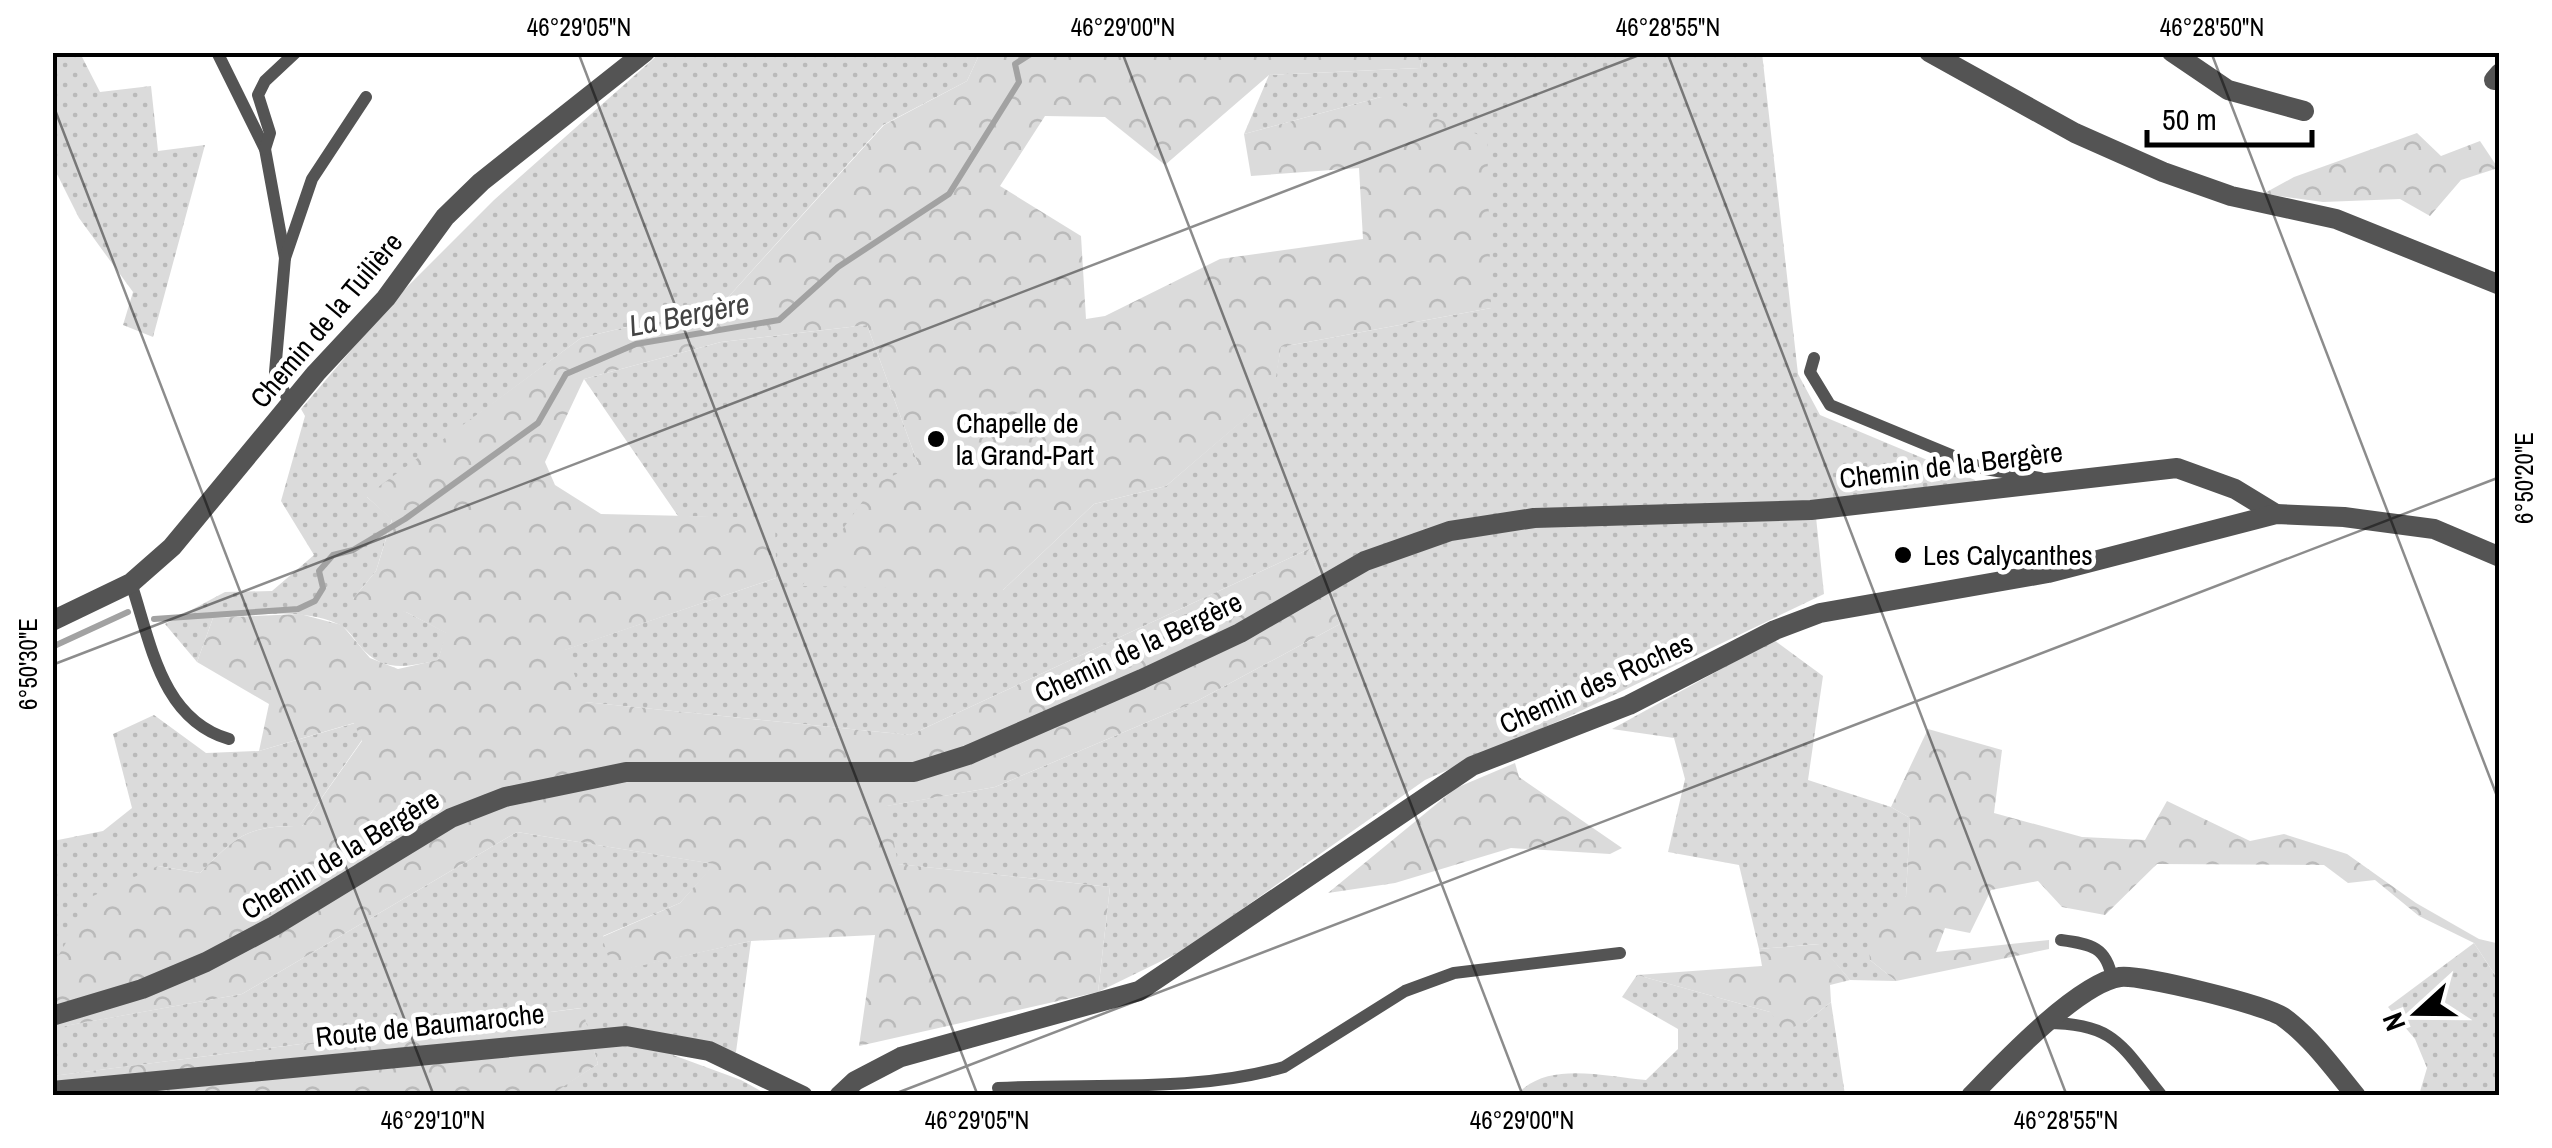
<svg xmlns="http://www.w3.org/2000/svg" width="2552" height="1148" viewBox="0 0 2552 1148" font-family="'Archivo Narrow',sans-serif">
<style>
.grass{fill:url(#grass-dots)}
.forest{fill:url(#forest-crowns)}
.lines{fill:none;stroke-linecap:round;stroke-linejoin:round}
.stream{stroke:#a2a2a2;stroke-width:6}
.service{stroke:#545454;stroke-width:12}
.minor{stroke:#545454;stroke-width:20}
.tertiary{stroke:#545454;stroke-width:20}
.ticks{fill:none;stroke:#000;stroke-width:2.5;stroke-opacity:0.45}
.poi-dot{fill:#000;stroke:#fff;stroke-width:4}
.labels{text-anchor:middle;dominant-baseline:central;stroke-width:9;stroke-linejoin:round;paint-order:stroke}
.street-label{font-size:28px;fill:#000;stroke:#fff}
.poi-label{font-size:28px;fill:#000;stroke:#fff;text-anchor:start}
.water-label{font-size:30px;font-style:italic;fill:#434343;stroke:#fff}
.neatline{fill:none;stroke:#000;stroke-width:4}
.ticks-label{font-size:25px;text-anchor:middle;fill:#000}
</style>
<defs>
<pattern id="grass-dots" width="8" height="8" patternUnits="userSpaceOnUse" patternTransform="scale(2.5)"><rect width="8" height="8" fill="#dbdbdb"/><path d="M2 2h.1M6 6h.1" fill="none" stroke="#bababa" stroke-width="1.8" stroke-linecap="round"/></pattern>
<pattern id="forest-crowns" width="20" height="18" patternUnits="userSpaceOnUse" patternTransform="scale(2.5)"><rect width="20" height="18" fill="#dbdbdb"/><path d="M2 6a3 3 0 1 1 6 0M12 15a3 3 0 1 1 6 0" fill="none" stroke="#bababa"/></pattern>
</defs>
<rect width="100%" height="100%" fill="#fff"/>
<g class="grass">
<path d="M53,52L80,53L100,92L151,86L158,151L205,145L153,337L123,325L133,292L79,218L53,166Z"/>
<path d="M660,53H980L967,81L883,125L722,304L581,338L367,497L392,519L376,571L353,599L406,612L447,633L438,660C408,667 382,673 360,646C354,639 347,627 338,624C300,607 254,616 213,618L197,662L165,624L225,592L272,591L314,555L281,501L305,416L301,409L394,300L494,200Z"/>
<path d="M1423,53H1762L1798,374L1820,415L1975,480L1984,494L1816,517L1824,594L1570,716L1425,780L1184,950L1098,992L1110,887L897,864L886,806L995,787L1197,701L1340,624L1309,549L910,735L584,702L564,650L776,578L774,519L678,516L584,379L721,342L867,325L918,464L1003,590L1094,504L1166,486L1272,395L1281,347L1491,308L1381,97L1244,134L1269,75L1420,68Z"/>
<path d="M1774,640L1823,676L1808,780L1891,807L1910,818L1906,896L1870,960L1896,981L1850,980L1819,944L1759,949L1739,865L1668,852L1685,779L1674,738L1612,729Z"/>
<path d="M154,715L206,753L259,751L355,723L362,740L302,826C247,826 239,834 200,873L158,866L71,937L53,965V841L103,831L132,808L113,734Z"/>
<path d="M517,832L715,864L680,903L603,936L614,971L751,941L736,1052L673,1055L741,1080L768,1095H549L598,1064L581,1008L53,1076L52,1050L64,1026L242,994Z"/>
<path d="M2474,943L2499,981L2500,1081L2495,1095H2419L2427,1068L2415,1039L2388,1007Z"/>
<path d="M1637,975L1806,1022L1831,1002L1845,1095L1516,1096C1546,1060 1604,1077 1646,1080L1678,1049V1029L1622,997Z"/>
</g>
<g class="forest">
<path d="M980,53H1423L1420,68L1269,75L1165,165L1105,117L1045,116L1000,186L1081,236L1086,319L1105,316L1220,259L1363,239L1359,168L1251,176L1244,134L1381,97L1487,138L1491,308L1281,347L1273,395L1166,486L1094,504L1003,590L802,586L875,484L918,464L867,325L721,342L584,379L545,462L555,485L601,514L775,518L776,578L565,650L585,702L910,735L1309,549L1340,624L1197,701L995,787L887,806L898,864L1110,887L1098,992L859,1046L875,935L751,941L613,972L602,937L680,903L714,864L517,832L242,994L65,1026L53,1050V965L93,896L158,866L200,873C239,834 247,826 302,826L362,741L354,723L259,751L269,704L197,662L213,618L300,614L342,625L370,658L398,669L438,660L446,633L406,612L357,611L353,599L376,571L392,520L366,496L581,338L722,304L884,125L967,81Z"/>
<path d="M2417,133L2441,156L2480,141L2498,168L2461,180L2430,216L2400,199L2323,202L2263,194L2294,177Z"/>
<path d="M1928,729L2002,750L1994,813L2082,837L2145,840L2167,801L2250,841L2284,834L2347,854L2416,903L2479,939L2496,943L2499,981L2474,943L2419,916L2375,880L2348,883L2324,865L2157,864L2105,915L2062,907L2038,881L1991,890L1970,933L1945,928L1936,952L2049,940V949L1896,981L1870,960L1867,934L1906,896L1910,818L1891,807Z"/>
<path d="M1515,763L1519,777L1622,848L1610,854L1511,848L1395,883L1328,893L1456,788Z"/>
<path d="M1820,944L1850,980L1830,985L1831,1002L1806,1022L1783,1031L1770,1012L1637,975L1762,966L1759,949Z"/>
<path d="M582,1008L598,1064L549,1096H53L52,1076Z"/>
</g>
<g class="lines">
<g class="stream">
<path d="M154,619L298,609L315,601L323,588L319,571L333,555L353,550L405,519L538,423L566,374L636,344L779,320L838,267L949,194L1019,82L1015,64L1034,52"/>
<path d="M52,647L128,612"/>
</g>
<g class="service">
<path d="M217,52L265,149L285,258"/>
<path d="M265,149L270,133L258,95L265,81L296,52"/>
<path d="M1814,358L1810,372L1830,405L1985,469L2040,478"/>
<path d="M290,404L275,372L285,258L312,179L366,97"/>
<path d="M131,583C151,643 161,719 229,739"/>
<path d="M2061,940C2091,944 2107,947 2112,979"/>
<path d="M2047,1023C2116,1023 2122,1047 2162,1096"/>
<path d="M998,1088C1091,1083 1193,1093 1284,1067L1405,991L1454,973L1620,953"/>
</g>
<g class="minor">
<path d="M1929,52L2075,133L2163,172L2231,196L2336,219L2500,285"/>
<path d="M2172,52L2228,90L2304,111"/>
<path d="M2494,80L2500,73"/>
<path d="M52,621L131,583L172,547L316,373L386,298L445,217L481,182L645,52"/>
<path d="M52,1016L142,989L206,962L274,926L451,818L505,797L626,772H914L968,755L1142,679L1240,633L1365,561L1450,531L1534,518L1811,510L2177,468L2235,489L2276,514"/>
<path d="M839,1096L855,1081L901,1057L1139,991L1472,766L1629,705L1775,630L1820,613L2048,573L2276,514L2344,517L2434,529L2500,557"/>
<path d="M1971,1096C2001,1065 2078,983 2120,977C2140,974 2266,1005 2283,1017C2311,1037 2334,1069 2356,1096"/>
</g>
<path class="tertiary" d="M52,1091L626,1036L709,1051L803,1096"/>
</g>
<path class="ticks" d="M578,52L978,1096M1122,52L1523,1096M1667,52L2067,1096M2211,52L2500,804M52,102L434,1096M52,665L1647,52M889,1096L2500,477"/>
<g class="poi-dot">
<circle cx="936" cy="439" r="10"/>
<circle cx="1903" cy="555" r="10"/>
</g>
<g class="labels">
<g class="street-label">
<text transform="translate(326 320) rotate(-50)">Chemin de la Tuilière</text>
<text transform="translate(1951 465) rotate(-7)">Chemin de la Bergère</text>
<text transform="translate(1138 647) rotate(-25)">Chemin de la Bergère</text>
<text transform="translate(1596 683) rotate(-24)">Chemin des Roches</text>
<text transform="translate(340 854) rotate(-31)">Chemin de la Bergère</text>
<text transform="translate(430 1025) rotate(-6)">Route de Baumaroche</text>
</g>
<g class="poi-label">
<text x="956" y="423">Chapelle de<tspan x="956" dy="32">la Grand-Part</tspan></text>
<text x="1923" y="555">Les Calycanthes</text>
</g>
<g class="water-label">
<text transform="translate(689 314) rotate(-11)">La Bergère</text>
</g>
</g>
<rect width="2552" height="1148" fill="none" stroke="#ffffff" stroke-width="110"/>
<g transform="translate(2417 1013) rotate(249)" stroke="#ffffff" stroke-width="8" paint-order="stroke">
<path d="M0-8L18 38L0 25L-18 38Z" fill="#000000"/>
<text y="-15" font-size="28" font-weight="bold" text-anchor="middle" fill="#000000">N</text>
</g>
<path d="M2147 130v15h165v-15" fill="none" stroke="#000000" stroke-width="5"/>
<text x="2162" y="130" font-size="30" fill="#000000" stroke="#ffffff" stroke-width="8" paint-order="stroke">50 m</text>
<rect x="55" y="55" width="2442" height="1038" class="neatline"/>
<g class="ticks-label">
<text x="579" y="36">46°29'05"N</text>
<text x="1123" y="36">46°29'00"N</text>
<text x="1668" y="36">46°28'55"N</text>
<text x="2212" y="36">46°28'50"N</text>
<text transform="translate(2524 478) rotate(-90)" y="9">6°50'20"E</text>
<text transform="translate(28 664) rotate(-90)" y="9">6°50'30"E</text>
<text x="433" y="1129">46°29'10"N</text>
<text x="977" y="1129">46°29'05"N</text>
<text x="1522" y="1129">46°29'00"N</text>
<text x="2066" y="1129">46°28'55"N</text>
</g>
</svg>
